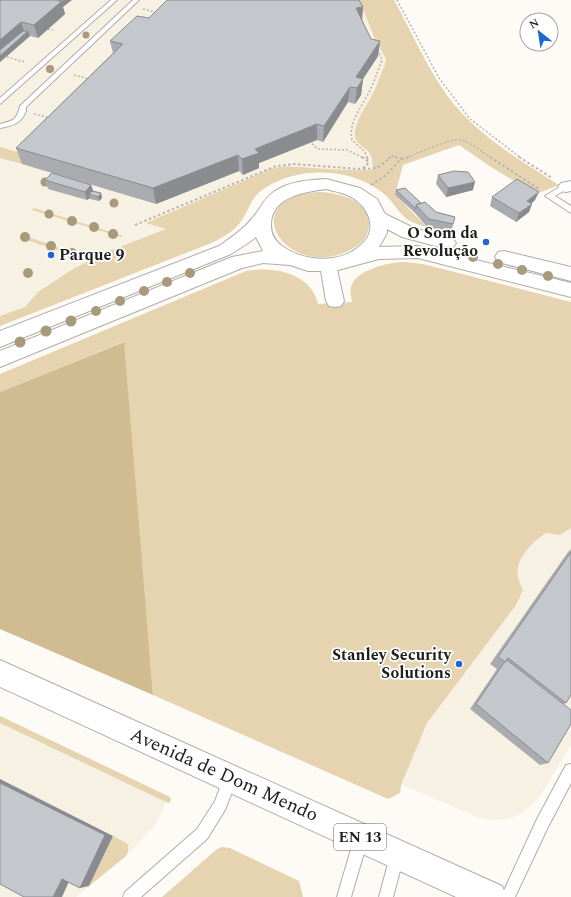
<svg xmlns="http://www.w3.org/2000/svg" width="571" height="897" viewBox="0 0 571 897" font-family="Spectral,serif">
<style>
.built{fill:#f7f1e4}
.green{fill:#e5d4af}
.forest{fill:#d1bc91}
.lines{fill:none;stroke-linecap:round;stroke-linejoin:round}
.lane-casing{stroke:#afada8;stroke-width:2}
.street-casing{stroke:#afada8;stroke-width:2}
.secondary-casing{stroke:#afada8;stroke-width:2}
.primary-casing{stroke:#afada8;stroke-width:2}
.path-far1{stroke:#b7b5b1;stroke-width:1.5;stroke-dasharray:2 2;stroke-linecap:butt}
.path{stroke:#b7b5b1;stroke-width:2;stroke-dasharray:2.5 2.5;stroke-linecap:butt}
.lane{fill:#fff;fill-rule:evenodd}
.street{fill:#fff;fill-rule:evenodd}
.secondary{fill:#fff;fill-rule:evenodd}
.primary{fill:#fff;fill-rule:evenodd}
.tree{fill:#a89a7b}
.wall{fill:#a9abaf}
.shaded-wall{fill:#898b8f}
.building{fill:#c4c7cc;stroke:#898b8f}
.poi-dot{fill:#1f66d1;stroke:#fff;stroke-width:1.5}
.labels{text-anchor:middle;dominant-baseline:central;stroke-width:3.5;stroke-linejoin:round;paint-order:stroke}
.shield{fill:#fff;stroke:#626260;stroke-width:1}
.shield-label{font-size:15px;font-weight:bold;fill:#1e1e1c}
.poi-label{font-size:16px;font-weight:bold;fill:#1e1e1c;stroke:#fff;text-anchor:end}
.near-street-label{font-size:19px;fill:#1e1e1c;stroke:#fff}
</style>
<rect width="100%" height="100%" fill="#fefbf6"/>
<g class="built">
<path d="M0,0H382L405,57L381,116L371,176L322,172L275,174L0,326Z"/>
<path d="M571,449V745L542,793L532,805L520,814L508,819L493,820L480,818L402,785L400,793L388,799Z"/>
<path d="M0,716L170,797L172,799L169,803L166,802L156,824L126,856L76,897H0Z"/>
</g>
<g class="green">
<path d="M356,0H394C414,36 432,80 459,110C487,141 524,163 559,185L536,194L491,167L459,145L403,165L395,195L427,227C398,220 402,210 383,193C352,168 301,166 268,186C248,198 251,209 239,224C232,232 223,237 214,242L0,326V316L25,307L38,292L73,269L112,250L166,229L146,223L271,169C284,165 299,167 312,168C332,169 352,171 372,170C377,144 352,150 355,131C357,118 365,108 371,97C375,90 378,82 381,74C383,69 386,64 386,59L375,39L365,14Z"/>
<path d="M0,147L31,156L22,164L0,158Z"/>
<path d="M317,192C337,192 372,200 369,227C368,238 359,246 350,250C290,282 231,201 317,192Z"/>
<path d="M34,208L120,235H123L121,237L32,210Z"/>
<path d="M22,235L78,254L76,256L20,238Z"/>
<path d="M405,262L423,264L571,302V528L560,535L546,533C532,542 514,560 518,578C519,582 521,586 523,590L516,605L427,723L401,785L400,793L388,799L153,695L123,342L0,392V374L246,271C274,266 311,273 318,304L352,302C351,296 349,290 352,284C359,269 390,262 405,262Z"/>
<path d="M0,716L170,797L171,800L169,803L166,802L0,723Z"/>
<path d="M113,836L128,844V852L126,856L89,886Z"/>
<path d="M222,847L230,848L299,881L303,897H162L217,849Z"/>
</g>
<path class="forest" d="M124,342L153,695L0,629V392Z"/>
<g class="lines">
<defs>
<g id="lane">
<path d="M111,0H117L0,104V98Z"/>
<path d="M133,0H139L26,107V111C22,123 12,126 0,128V124C14,121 17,119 20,106Z"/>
<path d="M563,185H566L570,187L555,196L571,206V213L545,196Z"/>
<path d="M571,764V783L547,829L515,897H501L537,819L566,765Z"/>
<path d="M230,772L235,774L237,779L225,810L207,839L141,897H123L125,892L197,829L215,801L225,774Z"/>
<path d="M361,832L366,834L368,839L351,897H337L354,839L356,834Z"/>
<path d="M397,849L402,851L404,856L393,897H379L390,856L392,851Z"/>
</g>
<g id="street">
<path d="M571,181V191L566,192L561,191L558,187L561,183Z"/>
<path d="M328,259L334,261L336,265L344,301L341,306L335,307L329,306L326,301L320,265L322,261Z"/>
</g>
<g id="secondary">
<path d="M326,179L360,188L377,199L385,214L414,228L453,239L456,243L453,247L447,249L402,237L387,229V233L379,247L418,246L571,283V297L418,258L379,259L334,271H308L290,265L263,263L242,268L0,367V351L232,257L263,251L256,237L251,241L231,254L0,347V331L219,246C232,237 244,229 254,216C262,207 263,199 275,191C290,181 309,180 326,179ZM326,189C333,191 340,192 347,195C365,202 380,226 363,243C342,265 304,262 282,246C274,240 271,234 271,225C271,197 304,192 326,189Z"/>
<path d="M504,251L571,267V281L498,262L495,257L498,252Z"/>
</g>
<path id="primary" d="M0,660L502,886L507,897H456L0,687Z"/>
</defs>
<use href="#lane" class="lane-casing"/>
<use href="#street" class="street-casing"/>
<use href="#secondary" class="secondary-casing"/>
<use href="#primary" class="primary-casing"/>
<g class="path-far1">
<path d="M397,0L439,78L470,119L521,158"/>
<path d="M143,9L158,13"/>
<path d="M48,29L53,30"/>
<path d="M3,56L25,62"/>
<path d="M74,75L89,79"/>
<path d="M34,114L51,118"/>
<path d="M309,141L318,149L347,150L364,158"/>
<path d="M367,158L365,152L352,140C348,121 363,106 370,90C375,80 378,70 382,60L377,48"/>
<path d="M388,158L393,156L399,158"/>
<path d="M406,158C418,153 450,138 461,140C472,143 482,152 492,158"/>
</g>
<g class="path">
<path d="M367,157L368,160"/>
<path d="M395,157L403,159"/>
<path d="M490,157L539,189"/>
<path d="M519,157L552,178"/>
<path d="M363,169L377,168L391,157"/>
<path d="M371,185L385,176L400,160L409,157"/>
<path d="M135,225L276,166L294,164L359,169L365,167L369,162L362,157"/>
</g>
<use href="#lane" class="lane"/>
<use href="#street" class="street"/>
<use href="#secondary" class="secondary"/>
<use href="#primary" class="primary"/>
</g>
<g class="tree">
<circle cx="86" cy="35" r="3.5"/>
<circle cx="50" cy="69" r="4"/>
<circle cx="45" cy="182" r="4.5"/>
<circle cx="114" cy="203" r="4.5"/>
<circle cx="49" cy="214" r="4.5"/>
<circle cx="72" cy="221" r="5"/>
<circle cx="94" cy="227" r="5"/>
<circle cx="113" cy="234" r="5"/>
<circle cx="25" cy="237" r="5"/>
<circle cx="51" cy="246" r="5"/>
<circle cx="449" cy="251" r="5"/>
<circle cx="72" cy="253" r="5"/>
<circle cx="473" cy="257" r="5"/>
<circle cx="498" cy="264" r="5"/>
<circle cx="522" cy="270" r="5"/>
<circle cx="28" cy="273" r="5"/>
<circle cx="190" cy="273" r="5"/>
<circle cx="548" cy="276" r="5"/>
<circle cx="167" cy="282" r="5"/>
<circle cx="144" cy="291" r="5"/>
<circle cx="120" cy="301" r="5"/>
<circle cx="96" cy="311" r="5"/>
<circle cx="71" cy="321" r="5.5"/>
<circle cx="46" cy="331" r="5.5"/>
<circle cx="20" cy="342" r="5.5"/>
</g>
<g class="wall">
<path d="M0,0L63,7L65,14L38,38L30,36L0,62Z"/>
<path d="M149,18L362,20L371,39L380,41L378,56L363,79L361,95L355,104L348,102L323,142L317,140L259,163V168L243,175L239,171L156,204L22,164L16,148L113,53L110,41Z"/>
<path d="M438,175L473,190L446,197L436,184Z"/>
<path d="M45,180L91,185L93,191L101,193L102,198L99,201L90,199V198L87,200L48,189Z"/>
<path d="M396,190L421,203L436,212L455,217L451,233L427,227L415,213L395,195Z"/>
<path d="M492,197L535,200L532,203L529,212L516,222L490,206Z"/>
<path d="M571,549V695L566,703L564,704L548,763L540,765L470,709L497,669L490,664L568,552Z"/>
</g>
<g class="shaded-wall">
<path d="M50,0H72L63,7L65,14L38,38L34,25Z"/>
<path d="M363,7L362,23L356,8Z"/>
<path d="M21,22L25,34L28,31L30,36L0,62V40Z"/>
<path d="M380,41L378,56L363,79L361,95L355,104L357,88L356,77Z"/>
<path d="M350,87L348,102L323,142L324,126Z"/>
<path d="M317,124V140L259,163V168L243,175L242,159L255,149Z"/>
<path d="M238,155L239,171L156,204L153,188Z"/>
<path d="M475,182L473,190L446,197L448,188Z"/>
<path d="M91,185L94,193L89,194L90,198L87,200L85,192Z"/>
<path d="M539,192L535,200L524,209L527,201Z"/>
<path d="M101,193L102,198L99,201L98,197Z"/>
<path d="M532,204L529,212L516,222L519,213Z"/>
<path d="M0,779L113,836L89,886L80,888L0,783Z"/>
<path d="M71,877L62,897H53L62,879Z"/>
</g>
<g class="building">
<path d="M0,0H56L62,1L34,25L21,22L0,40Z"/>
<path d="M60,0H65L62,2V1H59Z"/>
<path d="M167,0H359L363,7L356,8L371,39L380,41L356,77L363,79L357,88L350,87L324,126L317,124L255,149L259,153L242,159L238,155L153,188L16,148L123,44L110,41L137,16L149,18Z"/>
<path d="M23,31H28L0,56V50Z"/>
<path d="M454,171L468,172L475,182L448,188L438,175Z"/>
<path d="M52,173L91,185L85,192L45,180Z"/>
<path d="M517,179L539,192L527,201L532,204L519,213L492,197Z"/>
<path d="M405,188L421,203L416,205V209L396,190Z"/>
<path d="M92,191L101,193L98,197L89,194Z"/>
<path d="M425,202L436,212L455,217L453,224L429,219L416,205Z"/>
<path d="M571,552V695L566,703L508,658L505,662L498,657Z"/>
<path d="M507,660L571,710V724L548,763L476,704L503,664Z"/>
<path d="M0,783L105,835L80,888L62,879L53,897H24L0,884Z"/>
</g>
<g class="poi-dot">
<circle cx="486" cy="242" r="4"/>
<circle cx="51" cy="255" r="4"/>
<circle cx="459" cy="664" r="4"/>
</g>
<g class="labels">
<rect class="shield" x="334" y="824" width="52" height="26" rx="3"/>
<g class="shield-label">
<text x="360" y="837">EN 13</text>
</g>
<g class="poi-label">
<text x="478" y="233">O Som da<tspan x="478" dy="18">Revolução</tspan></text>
<text x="59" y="255" text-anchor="start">Parque 9</text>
<text x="451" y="655">Stanley Security<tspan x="451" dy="18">Solutions</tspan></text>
</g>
<g class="near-street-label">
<text transform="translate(224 775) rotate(24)">Avenida de Dom Mendo</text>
</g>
</g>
<g transform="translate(539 32) rotate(330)"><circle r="19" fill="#ffffff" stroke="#a5a5a4"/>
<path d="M0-3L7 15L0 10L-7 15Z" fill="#1f66d1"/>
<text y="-6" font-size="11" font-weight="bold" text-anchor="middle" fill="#1e1e1c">N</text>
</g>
</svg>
